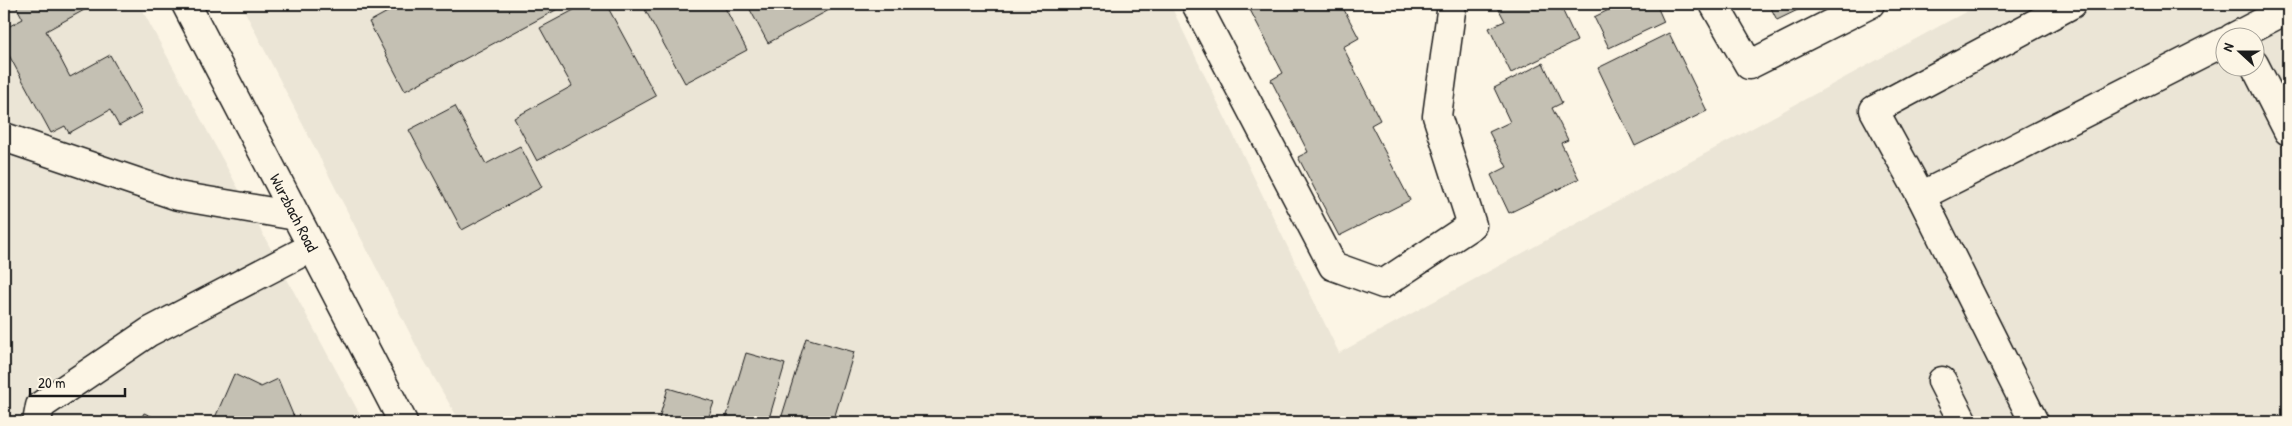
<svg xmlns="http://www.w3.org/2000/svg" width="2292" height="426" viewBox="0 0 2292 426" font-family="'Patrick Hand',sans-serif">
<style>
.built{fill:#ebe5d6;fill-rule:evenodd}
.building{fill:#c4c0b3;stroke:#1c1c1c}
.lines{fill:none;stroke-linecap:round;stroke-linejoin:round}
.minor-casing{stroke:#1c1c1c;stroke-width:31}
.major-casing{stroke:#1c1c1c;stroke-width:31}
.minor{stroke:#fcf5e5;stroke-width:28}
.major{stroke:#fcf5e5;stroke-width:28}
.labels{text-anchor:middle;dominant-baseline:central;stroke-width:4.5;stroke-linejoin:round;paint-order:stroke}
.street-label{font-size:16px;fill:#1c1c1c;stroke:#fcf5e5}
</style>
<rect width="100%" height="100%" fill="#fcf5e5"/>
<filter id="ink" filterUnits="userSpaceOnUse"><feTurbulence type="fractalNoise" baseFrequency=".02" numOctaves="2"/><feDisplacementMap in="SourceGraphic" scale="10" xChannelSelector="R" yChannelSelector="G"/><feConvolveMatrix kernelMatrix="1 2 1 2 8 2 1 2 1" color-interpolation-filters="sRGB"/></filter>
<g filter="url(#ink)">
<g class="built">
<path d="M4,4H139L364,422H4Z"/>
<path d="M241,4H1170L1339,353L1980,4H2288V422H460L421,355ZM2224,38H2254V68H2224Z"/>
</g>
<g class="building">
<path d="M15,4H83L86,9L46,31L70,77L110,55L142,113L119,126L110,110L69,133L65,126L51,133L4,46V29L23,19Z"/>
<path d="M402,4H567L405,91L369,22Z"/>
<path d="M585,4H606L656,96L537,161L514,118L572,86L540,28Z"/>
<path d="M642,4H723L747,50L685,83Z"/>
<path d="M747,4H828L831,9L768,43Z"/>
<path d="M1247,4H1341L1359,38L1343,47L1380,120L1371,125L1410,200L1339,236L1298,157L1308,152L1271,80L1283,73Z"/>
<path d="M1496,4H1563L1560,5L1577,41L1511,73L1489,28L1505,21Z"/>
<path d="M1621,4H1656L1664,22L1609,48L1594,17Z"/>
<path d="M1769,4H1810L1777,20Z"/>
<path d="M1669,33L1707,111L1635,146L1598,68Z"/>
<path d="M1543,63L1562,103L1552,108L1568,140L1561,143L1579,179L1509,213L1491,175L1507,167L1489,132L1510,122L1494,88Z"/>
<path d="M455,106L486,164L520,146L542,187L462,230L409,130Z"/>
<path d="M806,338L854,352L833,422H780Z"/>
<path d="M746,353L785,364L768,422H725Z"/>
<path d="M234,374L261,387L278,379L296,422H219L214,420Z"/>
<path d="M668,388L714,402L707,422H658Z"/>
<path d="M144,413L165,422H139Z"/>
</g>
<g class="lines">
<defs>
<g id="minor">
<path d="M1196,4L1333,266L1383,284L1472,225L1437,116L1452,4"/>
<path d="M1714,4L1749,65L1870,4"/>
<path d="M2232,38L2288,9"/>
<path d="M2254,64L2288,131"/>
<path d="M4,137L178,196L296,216"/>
<path d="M1921,196L1874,110L2072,4"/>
<path d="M1942,381L1963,422"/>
<path d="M37,422L40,406L149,332L312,247"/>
<path d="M2034,422L1921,196L2224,42"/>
</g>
<g id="major">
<path id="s1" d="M186,4L403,422"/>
</g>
</defs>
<use href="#minor" class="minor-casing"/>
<use href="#major" class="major-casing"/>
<use href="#minor" class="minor"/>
<use href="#major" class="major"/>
</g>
</g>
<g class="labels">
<g class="street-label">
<text stroke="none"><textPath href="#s1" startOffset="235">Wurzbach Road</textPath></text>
</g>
</g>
<rect width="2292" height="426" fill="none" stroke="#fcf5e5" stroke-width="20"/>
<rect x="10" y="10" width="2272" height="406" fill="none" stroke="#1c1c1c" stroke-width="2" filter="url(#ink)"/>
<g transform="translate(2240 52) rotate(291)"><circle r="24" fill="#fcf5e5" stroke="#a29e95"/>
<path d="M0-4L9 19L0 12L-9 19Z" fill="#1c1c1c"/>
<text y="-8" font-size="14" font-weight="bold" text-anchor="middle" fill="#1c1c1c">N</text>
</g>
<path d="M30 388v8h95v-8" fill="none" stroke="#1c1c1c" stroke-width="2.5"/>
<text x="38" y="388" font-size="15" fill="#1c1c1c" stroke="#fcf5e5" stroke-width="4" paint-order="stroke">20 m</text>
</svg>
